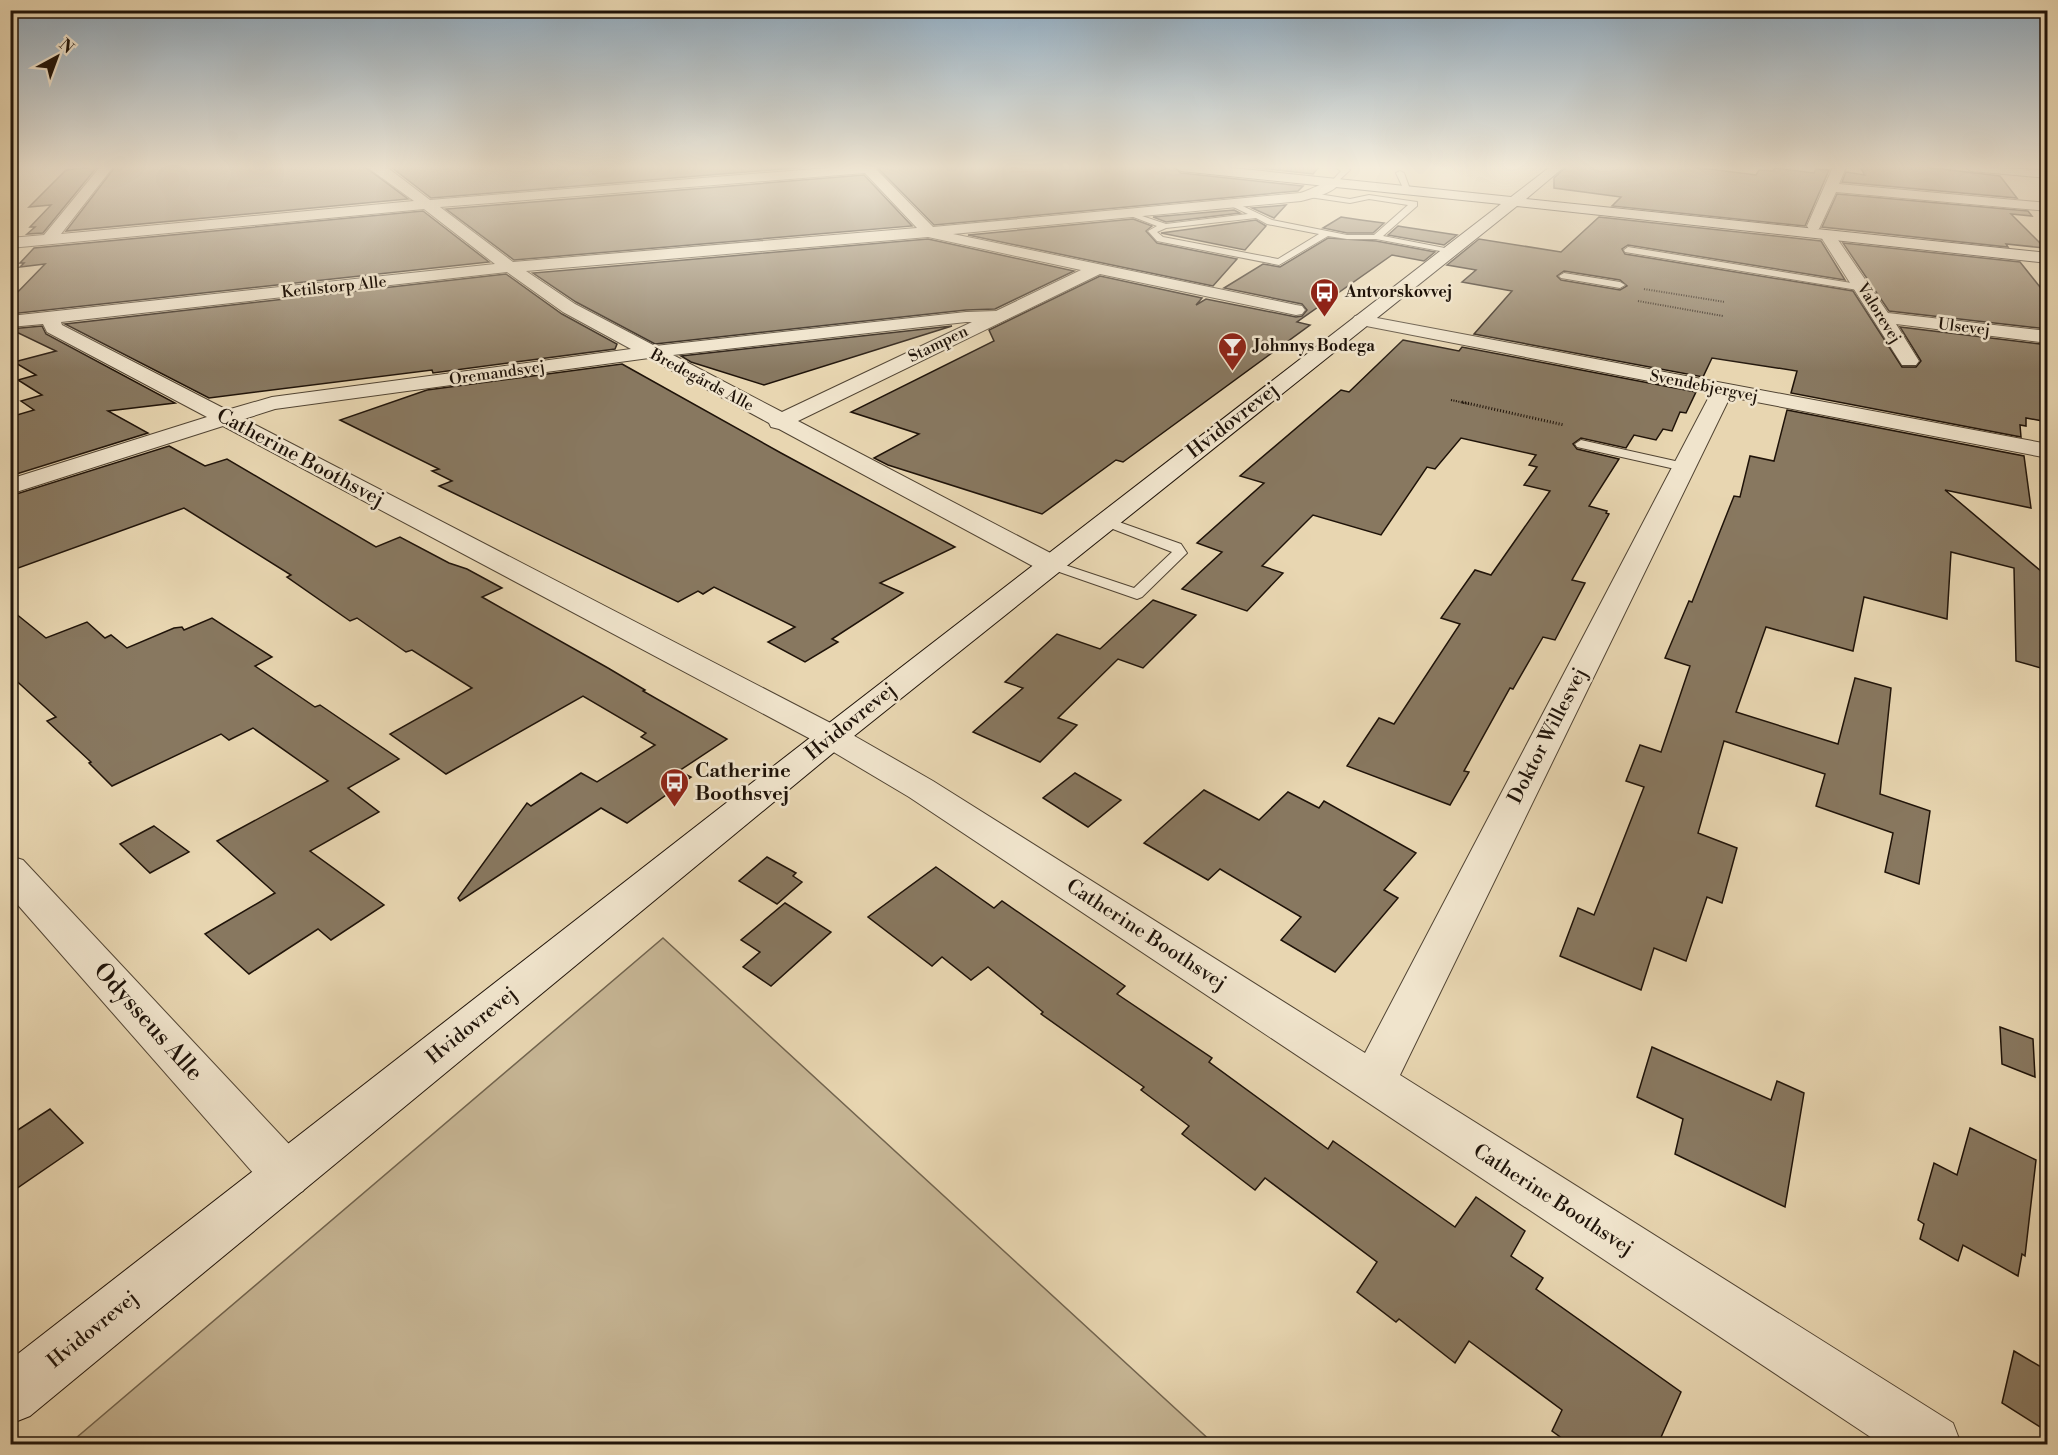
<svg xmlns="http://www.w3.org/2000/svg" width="2058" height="1455" viewBox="0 0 2058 1455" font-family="'Libre Bodoni',serif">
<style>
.green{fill:#c6b594;stroke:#72644e;stroke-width:1.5}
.building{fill:#887860;stroke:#1f1309;stroke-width:1.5;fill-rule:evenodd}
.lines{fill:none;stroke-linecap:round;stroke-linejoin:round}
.lane-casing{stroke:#514433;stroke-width:2}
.street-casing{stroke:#514433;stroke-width:2}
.secondary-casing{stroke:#1f1309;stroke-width:2}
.path-far2{stroke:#1f1309;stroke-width:1.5;stroke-dasharray:1 1.5;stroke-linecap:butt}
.path-far1{stroke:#1f1309;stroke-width:2;stroke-dasharray:1 1.5;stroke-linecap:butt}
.path{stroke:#1f1309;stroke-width:3;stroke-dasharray:1 2;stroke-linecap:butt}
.lane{fill:#f0e4cc;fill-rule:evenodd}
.street{fill:#f0e4cc;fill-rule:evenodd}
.secondary{fill:#f0e4cc;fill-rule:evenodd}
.labels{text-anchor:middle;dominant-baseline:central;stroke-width:5;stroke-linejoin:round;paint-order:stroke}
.far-street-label{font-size:16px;fill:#1f1309;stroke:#f0e4cc}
.far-poi-label{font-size:16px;font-weight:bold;fill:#1f1309;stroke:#f0e4cc;text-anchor:start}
.street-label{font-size:20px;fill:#1f1309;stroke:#f0e4cc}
.poi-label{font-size:20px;font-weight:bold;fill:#1f1309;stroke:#f0e4cc;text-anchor:start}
.near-street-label{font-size:24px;fill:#1f1309;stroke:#f0e4cc}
</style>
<rect width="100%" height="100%" fill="#e8d6b1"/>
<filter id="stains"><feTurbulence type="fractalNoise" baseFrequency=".00333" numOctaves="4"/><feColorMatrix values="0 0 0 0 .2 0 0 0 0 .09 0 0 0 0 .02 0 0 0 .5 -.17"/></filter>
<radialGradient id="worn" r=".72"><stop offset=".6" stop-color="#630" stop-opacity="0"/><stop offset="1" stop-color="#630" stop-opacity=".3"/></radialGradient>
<path class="green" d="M663,938L1214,1444H69Z"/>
<g class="building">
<path d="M94,167H97L43,233L27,234L35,227H30L51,205L29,207L66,170Z"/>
<path d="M115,167H365L408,199L66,231Z"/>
<path d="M391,167H808L431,198Z"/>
<path d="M877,167H1173L1181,173L1303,186L1298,191L934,225Z"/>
<path d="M1248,167H1319L1313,174Z"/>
<path d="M1566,167H1693L1756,175L1759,170L1773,171L1775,168L1814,173L1816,169L1829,170L1805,226L1612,206L1621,197L1554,188V178Z"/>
<path d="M1860,167H1925L2000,176L2017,198L1842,182L1846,172L1865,175Z"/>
<path d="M864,175L912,226L514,260L446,209Z"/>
<path d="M1837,194L2028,211L2032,216L2011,214L2045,248L2006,244L2008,247L1822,227Z"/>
<path d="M1286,205L1274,218L1252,208Z"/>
<path d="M1234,210L1240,213L1166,222L1153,217Z"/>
<path d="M423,211L489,262L10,314V300L45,264L20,267L24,263H20L34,248Z"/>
<path d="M1341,217L1361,220L1384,223L1373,233H1347L1323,228Z"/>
<path d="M1599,217L1821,241L1845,280L1628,245L1622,249L1625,254L1853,291L1902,367H1916L1921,361L1900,327L2048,345V422L2026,418V426L2020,425L2021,437L1791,393L1797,371L1712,358L1703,377L1474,334L1512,291L1462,282L1476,270L1447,265L1479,239L1561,252ZM1564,271L1620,280L1627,286L1620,290L1561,280L1557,276Z"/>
<path d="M1133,219L1152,226L1146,231L1157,243L1237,259L1213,286L968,235Z"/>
<path d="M1256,220L1266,226L1245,250L1161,233Z"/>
<path d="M1398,226L1404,227L1457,235L1444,245L1388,235Z"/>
<path d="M1328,238L1376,241L1435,252L1424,261L1392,255L1297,322L1310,325L1123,462L1116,460L1042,514L888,465L874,458L919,434L851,412L994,341L989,330L1100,276L1202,298L1196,305L1206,299L1296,317L1302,316L1307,310L1302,304L1224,288L1263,264L1280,267Z"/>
<path d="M928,239L1074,271L995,309L966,310L655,344L576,302L533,273Z"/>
<path d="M1843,243L2020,262L2048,297V329L1889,311Z"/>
<path d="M506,274L562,314L617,344L615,349L433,373L432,370L209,398L65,324Z"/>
<path d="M42,326L46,334L175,403L108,411L148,433L10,476V417L34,410L21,401L42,395L18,380L36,375L14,362L56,351L10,329Z"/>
<path d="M952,326L764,385L691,362L681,356Z"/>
<path d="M1403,340L1459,351L1462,347L1696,392L1686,413L1680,412L1672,431L1663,429L1656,440L1634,435L1626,448L1581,438L1573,444L1577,449L1619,459L1589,506L1607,511L1606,513L1609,514L1572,580L1585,583L1555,640L1543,637L1513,689L1510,688L1464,771L1469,772L1450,805L1347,766L1379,718L1394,724L1460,624L1441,618L1475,570L1491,575L1550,491L1524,485L1537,467L1529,465L1536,455L1461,438L1435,469L1427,467L1381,535L1313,515L1262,566L1283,573L1247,611L1182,589L1222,552L1197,543L1264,483L1240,476L1341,390L1349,392Z"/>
<path d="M622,364L781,453L955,547L880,583L903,593L832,639L838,642L805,662L768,642L795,627L714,587L703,594L698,591L678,602L439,486L452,481L432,471L439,469L340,420L427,390Z"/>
<path d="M1787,410L2024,456L2031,508L1945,490L2048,577V670L2016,661L2014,568L1951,552L1947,619L1864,597L1853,651L1766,627L1736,712L1838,744L1855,678L1891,688L1880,794L1930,811L1919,884L1885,872L1893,833L1816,806L1825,774L1724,741L1698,833L1737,848L1722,903L1707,897L1686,961L1654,948L1641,990L1560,956L1578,908L1594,915L1644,787L1626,781L1640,745L1661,752L1690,666L1665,658L1689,601L1692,602L1734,496L1740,497L1750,456L1774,461Z"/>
<path d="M169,446L205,466L227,459L376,547L400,537L449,563L467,569L502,588L482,597L608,668L645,690L643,691L727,739L679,771L691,777L627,823L601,808L460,901L458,898L527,803L531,806L581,773L597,782L655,745L641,737L646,733L583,696L446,774L390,734L472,688L412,650L406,652L357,618L350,621L287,577L291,575L184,508L10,571V496Z"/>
<path d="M1153,600L1196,615L1143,668L1118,659L1058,718L1077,725L1040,762L973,732L1023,688L1005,682L1057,634L1100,649Z"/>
<path d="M10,609L46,638L87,622L105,638L111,635L127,648L174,628L182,627L184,630L212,618L272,657L255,666L315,707L320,705L399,759L348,788L379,812L310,851L384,905L331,940L318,929L249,974L205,934L275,893L217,841L328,781L253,728L229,740L221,734L112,786L89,763L91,762L47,721L56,717L10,675Z"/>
<path d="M1075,773L1121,800L1088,827L1043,798Z"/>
<path d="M1204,790L1259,820L1288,792L1319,808L1324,801L1416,853L1384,890L1398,898L1335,972L1281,940L1301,917L1220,869L1208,880L1144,843Z"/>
<path d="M154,826L189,852L150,873L120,844Z"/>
<path d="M767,857L796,873L793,876L802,882L777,904L739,881Z"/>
<path d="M936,867L994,908L1002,901L1125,986L1117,994L1212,1058L1209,1062L1328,1149L1333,1141L1455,1227L1476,1197L1525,1231L1511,1256L1543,1278L1536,1289L1681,1392L1658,1444H1570L1552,1431L1562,1410L1469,1341L1455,1363L1399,1319L1396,1322L1357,1292L1377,1262L1265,1178L1255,1190L1182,1134L1189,1126L1141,1090L1144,1087L1041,1014L1043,1012L988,967L971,980L942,957L932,966L868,917Z"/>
<path d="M785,903L831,932L771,986L743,967L760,952L741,940Z"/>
<path d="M2000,1027L2033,1039L2035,1077L2002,1064Z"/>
<path d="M1652,1047L1771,1100L1777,1081L1804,1093L1785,1207L1675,1154L1683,1119L1637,1097Z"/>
<path d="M50,1109L83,1143L10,1193V1135Z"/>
<path d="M1970,1128L2036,1160L2025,1256L2022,1254L2018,1276L1963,1245L1958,1261L1920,1239L1924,1224L1918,1220L1934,1163L1957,1175Z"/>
<path d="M2014,1351L2048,1371V1432L2002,1403Z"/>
</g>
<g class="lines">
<defs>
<g id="lane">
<path d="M1335,167H1345L1350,170L1335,184L1331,182L1341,171Z"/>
<path d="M1400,171L1404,173L1411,192L1404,190L1396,173Z"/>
<path d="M1312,193L1350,199L1369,195L1417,202V206L1383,236L1455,250L1451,253L1376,239H1347L1328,236L1279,265L1157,241L1148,231L1157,226L1123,213L1127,211L1166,224L1248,214L1229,205L1228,203L1232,201L1272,220L1347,235H1374L1408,205L1369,199L1350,203L1309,197V193ZM1256,218L1267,224L1319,234L1278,259L1163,237L1157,232L1166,228Z"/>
<path d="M1628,247L1864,285L1869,288L1864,291L1625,252L1624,250Z"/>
<path d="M1564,273L1620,282L1625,285L1620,288L1561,278L1559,276Z"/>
<path d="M1581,440L1684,463L1690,467L1684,471L1577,447L1575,444Z"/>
<path d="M1105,517L1181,544L1187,553L1142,597L1137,599L1045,567L1043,564L1050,560L1134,588L1172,552L1100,524L1098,521Z"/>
</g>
<g id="street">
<path d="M100,167H113L61,234L414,201L367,167L388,168L430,200L840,167H874L933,227L1300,193C1311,190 1331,178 1340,179L1342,182C1331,194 1316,197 1301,201L953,234L1296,305L1302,306L1305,310L1302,314L1296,315L1100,274L798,421L1060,558L1064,564L1060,570L1050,572L1040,570L779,429L771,427L769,423L649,358L275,409L244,419L844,730L933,781L1365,1053L1711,393L1361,325L1355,324L1352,320L1355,316L1361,315L2048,444V458L1730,397L1400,1075L1953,1423L1961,1444H1881L909,797L820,744L223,426L10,494V479L207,417L47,332L43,324L10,327V316L495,264L424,209L10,248V238L44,235ZM865,173L917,228L513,262L440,207ZM928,237L1081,270L996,311L966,312L655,346L575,304L526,271ZM507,272L563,312L631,349L272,397L227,410L62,325L61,322ZM966,322H972L782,412L673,355Z"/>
<path d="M1833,167H1846L1839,184L2048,203V211L1836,192L1819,229H1809L1807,226Z"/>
<path d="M1965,167L2048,170V178L1971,171Z"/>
<path d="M1829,232L1834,234L1888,313L2048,331V343L1896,324L1919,361L1916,365H1902L1821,237Z"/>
<path d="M10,856L23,860L303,1159L311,1175L303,1191L286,1198L269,1191L10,896Z"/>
</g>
<path id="secondary" d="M1175,167H1223L1511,197L1550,167H1564L1526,199L2048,253V263L1517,206L844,744L30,1416L10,1424V1360L820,730L1501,204L1181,171Z"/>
</defs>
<use href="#lane" class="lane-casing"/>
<use href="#street" class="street-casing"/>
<use href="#secondary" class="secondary-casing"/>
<path class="path-far2" d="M443,169L467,167"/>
<g class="path-far1">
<path d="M1644,289L1725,302"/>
<path d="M1638,301L1723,316"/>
<path d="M1451,400L1469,404"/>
</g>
<path class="path" d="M1462,402L1564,425"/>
<use href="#lane" class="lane"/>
<use href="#street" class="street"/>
<use href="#secondary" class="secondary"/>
</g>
<linearGradient id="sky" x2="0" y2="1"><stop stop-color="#8da7bb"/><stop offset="0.45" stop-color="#f5eddc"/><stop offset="1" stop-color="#f5eddc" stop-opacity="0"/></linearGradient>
<rect width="2058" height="371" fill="url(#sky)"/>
<defs>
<symbol id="bus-pin" viewBox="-11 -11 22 30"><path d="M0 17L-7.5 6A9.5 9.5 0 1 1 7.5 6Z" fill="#8f2418" stroke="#f0e4cc"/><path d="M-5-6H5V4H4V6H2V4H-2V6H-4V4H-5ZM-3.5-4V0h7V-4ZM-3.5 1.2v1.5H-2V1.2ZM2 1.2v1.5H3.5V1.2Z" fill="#fff"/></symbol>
<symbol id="bar-pin" viewBox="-11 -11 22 30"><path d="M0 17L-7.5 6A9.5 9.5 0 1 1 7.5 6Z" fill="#8f2418" stroke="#f0e4cc"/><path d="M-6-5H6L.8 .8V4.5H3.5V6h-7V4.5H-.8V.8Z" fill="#fff"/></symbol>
</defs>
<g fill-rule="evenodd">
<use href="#bus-pin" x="1308" y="276" width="33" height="45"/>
<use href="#bar-pin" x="1216" y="330" width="33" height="45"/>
<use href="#bus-pin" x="658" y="766" width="33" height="45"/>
</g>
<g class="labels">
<g class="far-street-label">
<text transform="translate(334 287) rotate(-6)">Ketilstorp Alle</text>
<text transform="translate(1879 313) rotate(58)">Valorevej</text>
<text transform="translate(1964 327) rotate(7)">Ulsevej</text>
<text transform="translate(938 344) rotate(-26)">Stampen</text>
<text transform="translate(497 373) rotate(-8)">Oremandsvej</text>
<text transform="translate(702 380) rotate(28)">Bredegårds Alle</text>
<text transform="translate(1704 386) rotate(11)">Svendebjergvej</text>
</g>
<g class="far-poi-label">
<text x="1345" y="292">Antvorskovvej</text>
<text x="1254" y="346">Johnnys Bodega</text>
</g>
<g class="street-label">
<text transform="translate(1233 421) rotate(-38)">Hvidovrevej</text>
<text transform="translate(300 458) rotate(28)">Catherine Boothsvej</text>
<text transform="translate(851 722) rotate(-39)">Hvidovrevej</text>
<text transform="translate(1548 736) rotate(-63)">Doktor Willesvej</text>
<text transform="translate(1146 935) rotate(33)">Catherine Boothsvej</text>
<text transform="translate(472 1026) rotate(-39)">Hvidovrevej</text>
<text transform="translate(1553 1200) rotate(33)">Catherine Boothsvej</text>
<text transform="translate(93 1330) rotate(-39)">Hvidovrevej</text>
</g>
<g class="poi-label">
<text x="695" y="771">Catherine<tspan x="695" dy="23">Boothsvej</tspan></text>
</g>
<g class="near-street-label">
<text transform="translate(148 1022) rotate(48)">Odysseus Alle</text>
</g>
</g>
<rect width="2058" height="1455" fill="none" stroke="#e8d6b1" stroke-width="36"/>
<rect x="12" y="12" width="2034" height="1431" fill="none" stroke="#1f1309" stroke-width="3"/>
<rect x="18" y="18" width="2022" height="1419" fill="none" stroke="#1f1309" stroke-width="1.5"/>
<g transform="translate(57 57) rotate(41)" stroke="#f0e4cc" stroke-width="4.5" paint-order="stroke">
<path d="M0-4.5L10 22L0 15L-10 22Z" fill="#1f1309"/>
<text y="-9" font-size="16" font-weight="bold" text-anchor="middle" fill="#1f1309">N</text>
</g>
<rect width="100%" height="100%" filter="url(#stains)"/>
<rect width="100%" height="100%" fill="url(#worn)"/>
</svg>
